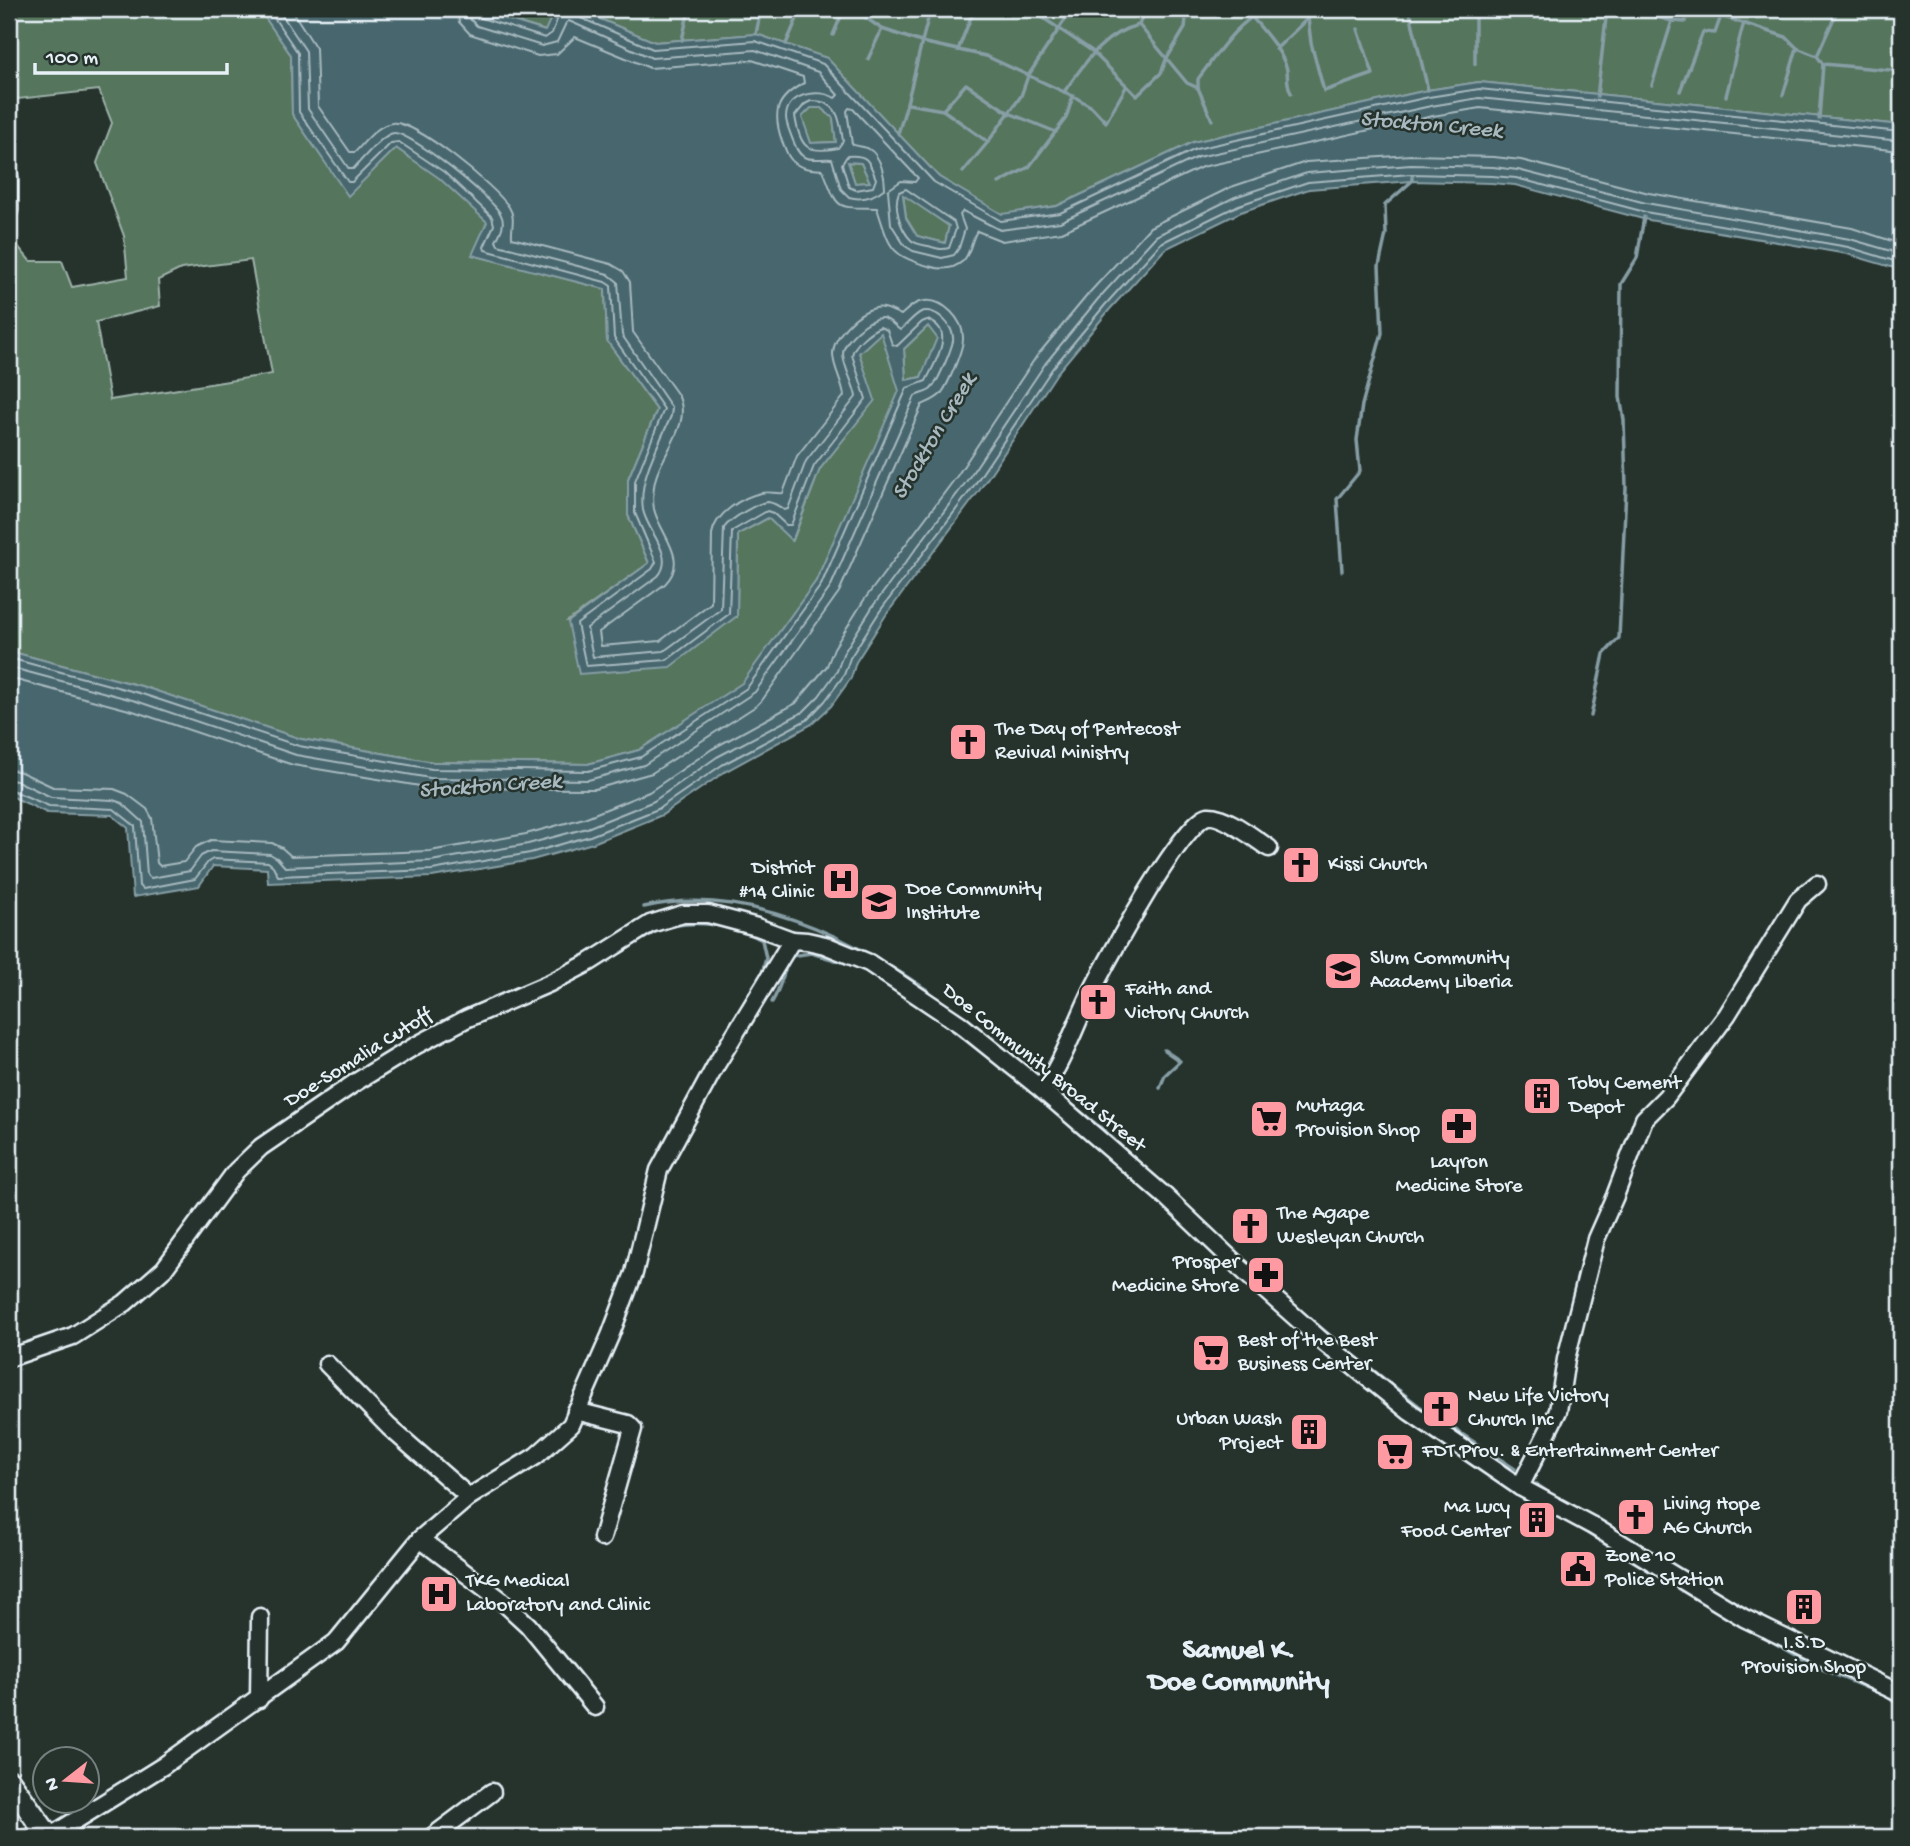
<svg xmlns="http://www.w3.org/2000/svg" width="1910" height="1846" viewBox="0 0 1910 1846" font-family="'Gochi Hand',sans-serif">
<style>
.green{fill:#55745d;stroke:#9eb2aa;stroke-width:2;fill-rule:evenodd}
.water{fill:#47666d;stroke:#879ea5;stroke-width:2;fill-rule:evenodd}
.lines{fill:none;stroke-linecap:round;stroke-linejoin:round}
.shore{stroke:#a8b9c0;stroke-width:2}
.stream{stroke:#879ea5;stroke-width:3.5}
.minor-casing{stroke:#e8f1f8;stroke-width:21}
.major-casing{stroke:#e8f1f8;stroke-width:26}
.minor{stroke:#26332d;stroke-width:16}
.major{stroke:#26332d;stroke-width:21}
.labels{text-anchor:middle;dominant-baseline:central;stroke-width:5;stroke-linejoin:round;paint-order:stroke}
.poi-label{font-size:21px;fill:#e8f1f8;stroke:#26332d;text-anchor:start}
.street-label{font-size:21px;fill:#e8f1f8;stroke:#26332d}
.water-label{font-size:23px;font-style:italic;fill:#a8b9c0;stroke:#26332d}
.district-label{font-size:28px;font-weight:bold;fill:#e8f1f8;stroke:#26332d}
</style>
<rect width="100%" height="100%" fill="#26332d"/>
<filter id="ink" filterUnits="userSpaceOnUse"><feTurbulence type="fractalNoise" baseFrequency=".0143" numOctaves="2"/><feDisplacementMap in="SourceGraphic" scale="14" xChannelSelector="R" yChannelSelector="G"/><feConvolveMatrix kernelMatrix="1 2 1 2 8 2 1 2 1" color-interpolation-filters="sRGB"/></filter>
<g filter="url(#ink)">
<g class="green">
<path d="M9,9H259L291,55L292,114L348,195L396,148L439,177L488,222L473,255L605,289L607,341L657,410L628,479V515L649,563L568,621L737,617L738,534L768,518L793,540L820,469L874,400L859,353L881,332L900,391L816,581L742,684L639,750L588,764L433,762L301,739L141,686L9,651V235L30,261H62L72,287L128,277L124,236L97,163L112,123L99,90L9,100ZM251,260L272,374L110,400L96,322L160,306L158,280L181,269Z"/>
<path d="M473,9H555L546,31Z"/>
<path d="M576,9H1901V125L1479,82L1428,90L1193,142L1057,206L1002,215L939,177L827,58L756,34L655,42Z"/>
<path d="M811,108H821L833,118L836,142L811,143L801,117Z"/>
<path d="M848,162L861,163L870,182L855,183Z"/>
<path d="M903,194L949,226L945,243L917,236L906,218Z"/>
<path d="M928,326L938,338L921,377L906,380L904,349Z"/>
</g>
<path class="water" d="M259,9H473L545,31L555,9H576L655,42L756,34L827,58L939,177L1002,214L1057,206L1193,142L1428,90L1479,82L1901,125V270L1847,254L1643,219L1515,185L1491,183L1412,181L1309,189L1241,212L1165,249L1110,309L1057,373L979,491L886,615L856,662L851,678L831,706L812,724L726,771L662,815L593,843L532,860L432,877L268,883L267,869L213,866L199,886L133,897L128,828L112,815L47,813L9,795V651L141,686L301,739L433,762L588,764L639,750L742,683L816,581L899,391L881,333L859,353L875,400L820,469L792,541L768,518L738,534L737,616L670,667L579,674L568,622L649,563L628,515V479L657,410L607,341L605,289L472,255L487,222L439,178L396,148L348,196L292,114L291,55ZM811,108H821L833,118L836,142L811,143L802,117ZM848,162L861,163L870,182L855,183ZM903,195L949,226L945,243L917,236L906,218ZM928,326L937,338L921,377L906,380L904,349Z"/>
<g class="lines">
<g class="shore">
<path d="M457,9L459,22L470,34L538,56L557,54L575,37L650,68L752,60L803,77L804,83C776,98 772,112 782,141C786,150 788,159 796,164C804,170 814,169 823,170C839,211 834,207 877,208C890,248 889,256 932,267C943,270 954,269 963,261C971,253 971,240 977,231L1002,241L1062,232L1202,167L1433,116L1480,108L1901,151"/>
<path d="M467,9L470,19L477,26L542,46L557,42L566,23L569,21L652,58L755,50L818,72L838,95L835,98C819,88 787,93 786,117C786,124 790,132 792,138C795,145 797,153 804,157C812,161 823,158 832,159L841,189L849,197C863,201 874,197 885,188C885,177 881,156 869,149C864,146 857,147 852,144L847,111L849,108L853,109L918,178L915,182L901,181L888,190L891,224L905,246L913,251L942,258L954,255L959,248L965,229L960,215L963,211L1000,230L1060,222L1198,157L1431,106L1479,98L1901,141"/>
<path d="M476,9L477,14L481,18L545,38L552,33L561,9"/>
<path d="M576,9L577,14L581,18L653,49L755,41L823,64L934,182L1001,221L1060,213L1196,149L1429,97L1479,89L1901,132"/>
<path d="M811,101C838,100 840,119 843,141L838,148C807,154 800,148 795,116L805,104Z"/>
<path d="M847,156C868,154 869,161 876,179L873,187L856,190L849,187L842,164Z"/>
<path d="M906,189L954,222L956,229L949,248C942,250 939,249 932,247C926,245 916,245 911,240C900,229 893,206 899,192Z"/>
<path d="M9,658L139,693L299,746L432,769L588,771L641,757L747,688L821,585L907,388L926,381C935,362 957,329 927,320L922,322L897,346L892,344L887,330L880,327C870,331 854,344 852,355L866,399L814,466L791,525H786L773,513L767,511L732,531L729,614L667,660L586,666L577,624L652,569L656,562L635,513V481L664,409L614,338L611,286L605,282L485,250L484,247L494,225L492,217L444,172L399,142L391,143L352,182H348L299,112L298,53L268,9"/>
<path d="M9,667L136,701L296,755L430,778L588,780L644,765L755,692L830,588L915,396C919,394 925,393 930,390C937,385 951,350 953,341C955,326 935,306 921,312C913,316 907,325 900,330C894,326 890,319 882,318C869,317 843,341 843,354C844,369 854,383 856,397L806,461L788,509L784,510C779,506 775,503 768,502C758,502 730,519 724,528L721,609L664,651L593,657L587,628L658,576C676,556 647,531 643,510C638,478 659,445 671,416L672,408L622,335L618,282L608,274L498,245L496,241C500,233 506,224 501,215C495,200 409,131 394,133C382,134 362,160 353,169H349L308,109L306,51L278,9"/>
<path d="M9,678L133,711L293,765L432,788L595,789L652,773L756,706L763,699L839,592L922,405C928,402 935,400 941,394C948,385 963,350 963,339C964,320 943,298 924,301C914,302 908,309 901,315C892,311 885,306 875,308C858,311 833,336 833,354C833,368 843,382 844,396L797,456L783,493C776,494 768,491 761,493C742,497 715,514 712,534L711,603L660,641L601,646L599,632L665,584C690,559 660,535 654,509C653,503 653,494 654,487C657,457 694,426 678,395L633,332L630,282L623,271L611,264L512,238C511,227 516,218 509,207C496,187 414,119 392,123C377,125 365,142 355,152H350L318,106L316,48L291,9"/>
<path d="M9,769L21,772L53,787L114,789L127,794L147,809L152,818L157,863L160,866L184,862L196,847L211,840L272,843L282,848L291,856L430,851L526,834L584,818L649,792L712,749L796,703L827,666L834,648L864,600L957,476L1036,357L1090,292L1150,227L1231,187L1306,162L1411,155L1494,157L1521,160L1649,193L1852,228L1901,244"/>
<path d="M9,780L17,781L51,797L113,800L122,803L143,822L147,875L151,878L190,871L201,856L211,851L270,854L277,858L285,867L431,861L528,844L587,828L654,801L717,757L803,712L819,696L837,671L843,654L873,606L966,482L1045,364L1098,299L1156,236L1235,197L1307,173L1411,165L1493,167L1518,170L1646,203L1850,239L1901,254"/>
<path d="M9,789L49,806L114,809L135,826L139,886L143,889L195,879L208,862L213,859L268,862L273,866L278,876L432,870L530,853L590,836L658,809L722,765L808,719L825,701L844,675L850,658L880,611L973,487L1052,369L1105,305L1161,243L1239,205L1308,182L1411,174L1492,176L1516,178L1645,212L1848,247L1901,263"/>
</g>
<g class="stream">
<path d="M853,9L882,29L921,42L986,56L1073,96L1092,107L1106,122L1126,87"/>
<path d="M1030,9L1092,51L1137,96L1161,73L1166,60L1185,28L1187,9"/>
<path d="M1151,9L1156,16L1173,9"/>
<path d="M1245,9C1259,26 1278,45 1286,66C1289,74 1285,81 1291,93"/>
<path d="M1302,9L1308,18L1311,43L1324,91L1373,74L1358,29"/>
<path d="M1409,9L1428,90"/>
<path d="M1475,9V64"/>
<path d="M1651,9L1653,16L1672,21L1652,85"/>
<path d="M1721,16L1726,9"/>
<path d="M1672,21L1685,22L1689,9"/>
<path d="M1139,25L1187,83L1198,88"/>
<path d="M756,34L761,9"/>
<path d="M833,35L844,9"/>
<path d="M682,40L689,9"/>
<path d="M786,44L801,9"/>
<path d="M1276,49L1308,18L1326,9"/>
<path d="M958,50L971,17L978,9"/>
<path d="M868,59L882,29"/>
<path d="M1823,64L1901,71"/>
<path d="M1680,91L1703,32L1715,33L1721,16L1786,37L1797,48L1817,56"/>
<path d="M1064,92C1084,64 1103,33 1139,25L1145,9"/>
<path d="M1783,95L1797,48"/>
<path d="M1726,96C1733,71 1736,47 1744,23"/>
<path d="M1597,97L1607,9"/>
<path d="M908,104L943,110L988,142"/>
<path d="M943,110L966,84L1009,113L1056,132"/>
<path d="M1819,119L1823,64L1817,56L1838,9"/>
<path d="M1212,120L1198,88V79C1218,53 1235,24 1265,9"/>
<path d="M898,133C912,93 918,50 931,9"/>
<path d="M963,172L988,142L1021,96L1028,76L1072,9"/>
<path d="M999,183L1029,167L1066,118L1073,96"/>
<path d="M1342,571L1337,499L1360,471L1357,440L1362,405L1382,333L1379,266L1386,234L1385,205L1412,181V177"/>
<path d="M1591,716L1604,654L1619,638L1626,488L1624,420L1620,397L1621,284L1637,258L1644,217"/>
<path d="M644,907C744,884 847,935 927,990"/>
<path d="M622,952C634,945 647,935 660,930C690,918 735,924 762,940L766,958L761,977"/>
<path d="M926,991L943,1003"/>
<path d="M772,1002C781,988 783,971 791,956L811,953L856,966"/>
<path d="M936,1017L1007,1072"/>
<path d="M1049,1086L1106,1132L1146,1170"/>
<path d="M1160,1088L1165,1075L1180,1061L1164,1050"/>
<path d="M1164,1206L1181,1222"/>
<path d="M1197,1237L1217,1256"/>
<path d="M1257,1272L1263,1278"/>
<path d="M1271,1285L1347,1350L1419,1406L1515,1469"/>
<path d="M1341,1365L1367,1387"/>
<path d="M1379,1396L1397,1411"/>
<path d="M1536,1484L1558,1499"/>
<path d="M1559,1516L1691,1596L1700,1599"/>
<path d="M1724,1614L1817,1667L1888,1697L1901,1707"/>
</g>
<defs>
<g id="minor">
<path d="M9,177V211"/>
<path d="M1036,1085L1050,1079C1066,1054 1076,1024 1089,997C1102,969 1183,820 1208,816C1224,814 1255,839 1269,848"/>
<path d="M9,1358L73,1336L125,1303L164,1269L236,1171L261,1147L356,1082L415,1046L466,1019L550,983L590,962L650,924L683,914H708L757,927L792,940"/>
<path d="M327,1364L389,1427L469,1497"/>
<path d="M576,1411L628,1424L633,1429L602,1538"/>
<path d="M1520,1487L1558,1411L1566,1359L1596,1239L1615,1196L1644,1119L1666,1097L1727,1015L1798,900L1817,884"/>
<path d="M420,1539L501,1600L528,1625L595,1707"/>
<path d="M259,1699L260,1617"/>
<path d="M49,1837L163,1766L336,1642L420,1539L469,1497L536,1456L571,1425L610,1336L634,1273L659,1170L716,1065L792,940L807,941L825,945L869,963L960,1024L1036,1085L1166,1197L1248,1275L1321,1340L1410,1412L1520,1487L1593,1526L1744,1618L1901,1694"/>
<path d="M432,1837L492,1792"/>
</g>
<g id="major">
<path d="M9,1781L49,1837"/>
<path d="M9,1820L20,1837"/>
</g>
</defs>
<use href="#minor" class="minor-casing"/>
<use href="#major" class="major-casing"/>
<use href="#minor" class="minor"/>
<use href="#major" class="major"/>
</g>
</g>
<defs>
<symbol id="church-square" viewBox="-11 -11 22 22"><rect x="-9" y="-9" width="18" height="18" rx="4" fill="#ff9aa2" stroke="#26332d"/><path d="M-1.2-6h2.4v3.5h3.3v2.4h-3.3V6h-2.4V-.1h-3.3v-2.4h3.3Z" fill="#111"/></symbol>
<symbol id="hospital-square" viewBox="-11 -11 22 22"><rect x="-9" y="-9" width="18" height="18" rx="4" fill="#ff9aa2" stroke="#26332d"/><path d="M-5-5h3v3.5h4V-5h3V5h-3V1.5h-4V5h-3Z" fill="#111"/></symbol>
<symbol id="university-square" viewBox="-11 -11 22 22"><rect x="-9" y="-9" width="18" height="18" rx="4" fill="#ff9aa2" stroke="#26332d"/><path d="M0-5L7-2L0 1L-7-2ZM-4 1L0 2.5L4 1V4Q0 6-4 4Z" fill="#111"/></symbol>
<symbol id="school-square" viewBox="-11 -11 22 22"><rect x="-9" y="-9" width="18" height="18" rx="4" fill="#ff9aa2" stroke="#26332d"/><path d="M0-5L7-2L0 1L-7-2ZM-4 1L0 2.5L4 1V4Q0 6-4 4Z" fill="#111"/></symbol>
<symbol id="building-square" viewBox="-11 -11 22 22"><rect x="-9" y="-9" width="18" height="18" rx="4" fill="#ff9aa2" stroke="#26332d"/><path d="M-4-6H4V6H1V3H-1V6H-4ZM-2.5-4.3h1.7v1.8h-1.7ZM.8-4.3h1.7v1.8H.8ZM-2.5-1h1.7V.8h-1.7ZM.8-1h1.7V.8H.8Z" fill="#111"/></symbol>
<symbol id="supermarket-square" viewBox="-11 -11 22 22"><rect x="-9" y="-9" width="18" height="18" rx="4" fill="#ff9aa2" stroke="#26332d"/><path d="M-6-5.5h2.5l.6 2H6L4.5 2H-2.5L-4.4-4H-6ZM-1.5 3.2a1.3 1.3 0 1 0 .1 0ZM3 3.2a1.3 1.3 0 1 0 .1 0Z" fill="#111"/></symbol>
<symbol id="pharmacy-square" viewBox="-11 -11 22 22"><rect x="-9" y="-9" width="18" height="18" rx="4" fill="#ff9aa2" stroke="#26332d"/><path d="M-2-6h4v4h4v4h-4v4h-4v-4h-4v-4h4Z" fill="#111"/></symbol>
<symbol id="civic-square" viewBox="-11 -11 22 22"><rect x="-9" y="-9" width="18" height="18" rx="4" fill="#ff9aa2" stroke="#26332d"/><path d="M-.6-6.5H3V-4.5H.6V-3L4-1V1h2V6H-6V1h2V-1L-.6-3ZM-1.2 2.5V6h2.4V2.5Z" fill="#111"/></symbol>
</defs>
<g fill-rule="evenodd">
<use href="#church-square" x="946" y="720" width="44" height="44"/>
<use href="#church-square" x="1279" y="843" width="44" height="44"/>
<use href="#hospital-square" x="819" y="859" width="44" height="44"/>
<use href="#university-square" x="857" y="880" width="44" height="44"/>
<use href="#school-square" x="1321" y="949" width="44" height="44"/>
<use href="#church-square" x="1076" y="980" width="44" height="44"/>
<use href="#building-square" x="1520" y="1074" width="44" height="44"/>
<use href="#supermarket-square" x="1247" y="1097" width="44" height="44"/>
<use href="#pharmacy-square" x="1437" y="1104" width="44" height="44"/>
<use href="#church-square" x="1228" y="1204" width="44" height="44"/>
<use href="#pharmacy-square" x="1244" y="1253" width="44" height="44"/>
<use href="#supermarket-square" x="1189" y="1331" width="44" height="44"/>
<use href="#church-square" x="1419" y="1387" width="44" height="44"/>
<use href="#building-square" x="1287" y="1410" width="44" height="44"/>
<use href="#supermarket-square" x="1373" y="1430" width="44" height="44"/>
<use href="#church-square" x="1614" y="1495" width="44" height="44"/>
<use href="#building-square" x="1515" y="1498" width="44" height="44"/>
<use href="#civic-square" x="1556" y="1547" width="44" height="44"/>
<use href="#hospital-square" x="417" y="1572" width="44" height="44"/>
<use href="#building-square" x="1782" y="1585" width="44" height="44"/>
</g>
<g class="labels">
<g class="poi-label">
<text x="995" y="730">The Day of Pentecost<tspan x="995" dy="24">Revival Ministry</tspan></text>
<text x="1328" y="865">Kissi Church</text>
<text x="814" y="869" text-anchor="end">District<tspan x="814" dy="24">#14 Clinic</tspan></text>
<text x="906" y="890">Doe Community<tspan x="906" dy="24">Institute</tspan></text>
<text x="1370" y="959">Slum Community<tspan x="1370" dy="24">Academy Liberia</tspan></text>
<text x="1125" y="990">Faith and<tspan x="1125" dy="24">Victory Church</tspan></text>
<text x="1569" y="1084">Toby Cement<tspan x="1569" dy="24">Depot</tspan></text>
<text x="1296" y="1107">Mutaga<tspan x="1296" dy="24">Provision Shop</tspan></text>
<text x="1459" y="1163" text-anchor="middle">Layron<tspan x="1459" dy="24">Medicine Store</tspan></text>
<text x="1277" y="1214">The Agape<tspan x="1277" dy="24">Wesleyan Church</tspan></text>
<text x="1239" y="1263" text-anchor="end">Prosper<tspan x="1239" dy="24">Medicine Store</tspan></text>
<text x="1238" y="1341">Best of the Best<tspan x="1238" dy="24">Business Center</tspan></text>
<text x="1468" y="1397">New Life Victory<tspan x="1468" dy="24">Church Inc</tspan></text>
<text x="1282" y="1420" text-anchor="end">Urban Wash<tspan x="1282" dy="24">Project</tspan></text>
<text x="1422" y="1452">FDT Prov. &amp; Entertainment Center</text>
<text x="1663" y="1505">Living Hope<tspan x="1663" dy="24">AG Church</tspan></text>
<text x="1510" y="1508" text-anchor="end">Ma Lucy<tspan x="1510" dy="24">Food Center</tspan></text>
<text x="1605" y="1557">Zone 10<tspan x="1605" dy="24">Police Station</tspan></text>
<text x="466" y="1582">TKG Medical<tspan x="466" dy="24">Laboratory and Clinic</tspan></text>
<text x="1804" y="1644" text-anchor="middle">I.S.D<tspan x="1804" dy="24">Provision Shop</tspan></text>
</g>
<g class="street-label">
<text transform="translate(359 1059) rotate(-32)">Doe-Somalia Cutoff</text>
<text transform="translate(1043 1069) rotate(39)">Doe Community Broad Street</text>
</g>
<g class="water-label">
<text transform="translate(1431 126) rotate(5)">Stockton Creek</text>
<text transform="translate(935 437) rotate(-59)">Stockton Creek</text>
<text transform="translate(490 787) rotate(-4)">Stockton Creek</text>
</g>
<g class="district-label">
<text x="1239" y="1651">Samuel K.<tspan x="1239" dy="32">Doe Community</tspan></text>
</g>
</g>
<rect width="1910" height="1846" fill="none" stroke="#26332d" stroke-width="35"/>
<rect x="18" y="18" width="1875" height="1811" fill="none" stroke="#e8f1f8" stroke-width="2.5" filter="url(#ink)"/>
<g transform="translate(66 1780) rotate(253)"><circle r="33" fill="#26332d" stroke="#747f7e" stroke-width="2"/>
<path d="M0-5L12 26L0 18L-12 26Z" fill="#ff9aa2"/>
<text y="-10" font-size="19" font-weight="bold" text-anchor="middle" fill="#e8f1f8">N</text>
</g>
<path d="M35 63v10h192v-10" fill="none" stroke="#e8f1f8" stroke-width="3.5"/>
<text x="46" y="63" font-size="21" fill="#e8f1f8" stroke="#26332d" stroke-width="5" paint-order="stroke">100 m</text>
</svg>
